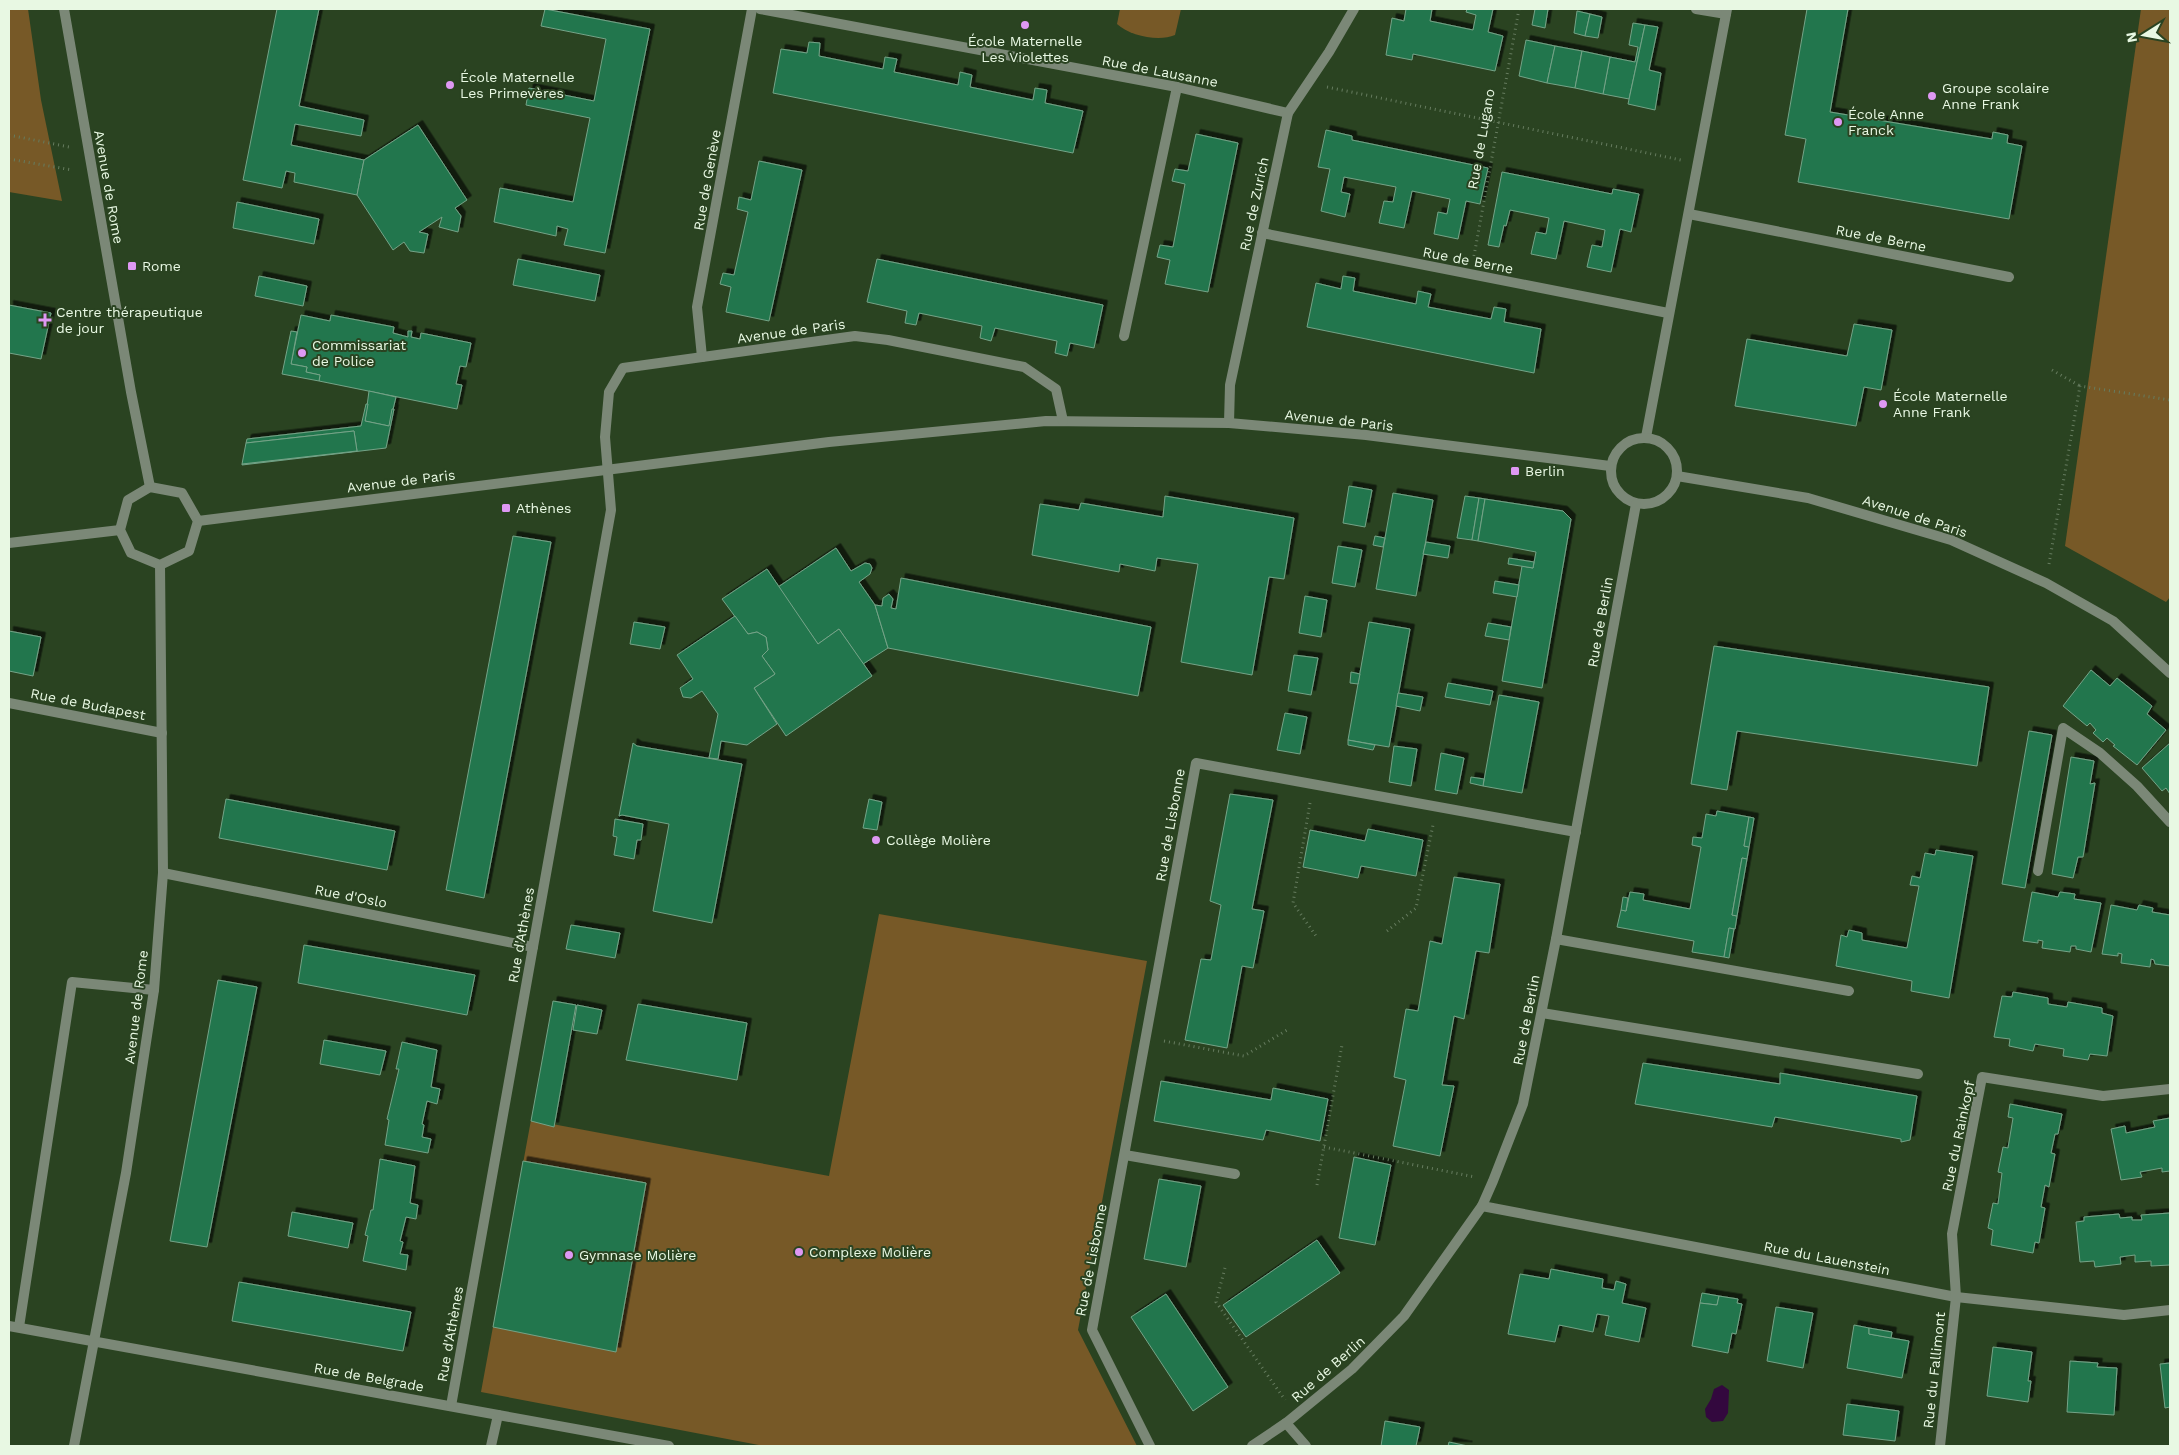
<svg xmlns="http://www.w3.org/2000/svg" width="2179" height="1455" viewBox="0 0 2179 1455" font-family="'Work Sans',sans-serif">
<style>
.green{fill:#775927}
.water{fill:#33083e}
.building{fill:#23764e;stroke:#74a387;filter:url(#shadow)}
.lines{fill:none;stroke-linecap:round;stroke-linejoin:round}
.path{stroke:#667c5f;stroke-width:3;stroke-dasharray:1 4;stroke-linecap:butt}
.service{stroke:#7b8877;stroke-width:10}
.minor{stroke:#7b8877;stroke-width:10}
.poi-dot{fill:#de98f3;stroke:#2a4321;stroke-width:2}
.labels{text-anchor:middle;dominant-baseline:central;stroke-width:4;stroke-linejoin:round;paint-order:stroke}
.poi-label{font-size:14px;fill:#e8f8e3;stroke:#2a4321;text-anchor:start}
.street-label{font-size:14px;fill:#e8f8e3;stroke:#2a4321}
</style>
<defs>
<filter id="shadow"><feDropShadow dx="4.5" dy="-4.5" stdDeviation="0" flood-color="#0009"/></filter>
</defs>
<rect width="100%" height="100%" fill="#2a4321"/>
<g class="green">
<path d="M9,9H28L41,100L62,201L9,192Z"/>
<path d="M1120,9H1181L1175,35C1159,42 1130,36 1117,24Z"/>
<path d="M2141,9H2170V597L2166,602L2065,546Z"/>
<path d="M879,914L1147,961L1078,1330L1137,1446H764L481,1392L531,1120L829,1176Z"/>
</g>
<path class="water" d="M1722,1385L1729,1390L1728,1413L1723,1421L1712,1422L1706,1417L1705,1409L1711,1399L1714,1389Z"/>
<g class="building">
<path d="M277,9H319L299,106L364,120L361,136L295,124L291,145L364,160L357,195L294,182L295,173L286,171L282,188L243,180Z"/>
<path d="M545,9L650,29L605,253L564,245L568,229L557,226L556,236L494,222L500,188L573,202L590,118L526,105L529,88L594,101L606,39L541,26Z"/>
<path d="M1406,9H1432L1430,21L1473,30L1476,15L1466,12L1467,9H1493L1488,32L1503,36L1495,71L1413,54L1412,60L1386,55L1392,18L1404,21Z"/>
<path d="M1535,9H1548L1545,28L1532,25Z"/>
<path d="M1807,9H1848L1830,112L1992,139L1993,132L2008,135L2007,143L2022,146L2009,219L1798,182L1806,139L1785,135Z"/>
<path d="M1577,11L1590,14L1585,36L1574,33Z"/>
<path d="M1590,14L1602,17L1598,38L1585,36Z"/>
<path d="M1633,23L1645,25L1629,99L1603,94L1610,57L1635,62L1638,47L1629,45Z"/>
<path d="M1645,25L1658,27L1649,70L1661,73L1655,110L1628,104Z"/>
<path d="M1526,40L1555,46L1547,83L1519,76Z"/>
<path d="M809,42L820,43L819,56L883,69L885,57L897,59L894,72L958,85L960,72L972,75L970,87L1033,100L1035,88L1047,90L1045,103L1083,111L1073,153L773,93L781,49L807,53Z"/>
<path d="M1555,46L1582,51L1575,88L1547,83Z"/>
<path d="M1582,51L1610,57L1603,94L1575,88Z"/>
<path d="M418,125L467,200L455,208L461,216L458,232L439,227L442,217L419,232L428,234L424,253L410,251L404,242L393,250L357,195L364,160Z"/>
<path d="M1326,130L1352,136V140L1488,168L1480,204L1466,201L1458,239L1434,234L1438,212L1447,214L1450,199L1412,191L1404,228L1379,223L1384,201L1393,202L1396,187L1344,177L1341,192L1350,194L1345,217L1321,211L1330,169L1318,167Z"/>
<path d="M1196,134L1238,143L1208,292L1165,284L1170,260L1157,257L1160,245L1173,247L1185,184L1172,181L1175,169L1188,171Z"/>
<path d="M759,161L802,170L769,321L726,312L731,287L720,284L723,273L734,275L748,212L737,209L738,204L739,197L751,200Z"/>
<path d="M1502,172L1612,194L1613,189L1639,194L1631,232L1620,229L1611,272L1587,267L1592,245L1602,247L1605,230L1564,221L1556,259L1531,254L1536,232L1546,234L1549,218L1510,210L1506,226L1504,225L1499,247L1488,245Z"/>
<path d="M237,202L319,219L314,244L233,228Z"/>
<path d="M518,259L600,275L595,301L513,285Z"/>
<path d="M877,259L1103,305L1094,348L1070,343L1067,356L1055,353L1057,341L995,328L991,341L980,338L982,326L919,313L916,325L905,323L907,311L867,302Z"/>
<path d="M259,276L307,286L303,306L255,296Z"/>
<path d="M1343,276L1355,278L1353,291L1416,304L1418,291L1431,294L1428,307L1491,319L1494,307L1506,309L1504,322L1541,329L1534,373L1307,327L1316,283L1341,289Z"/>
<path d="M9,305L51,313L41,359L9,353Z"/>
<path d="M301,315L330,321L331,315L394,327L393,333L408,337V331H412L411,337L420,339L421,333L471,343L466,367L460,366L456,384L462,385L457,409L319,381L320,375L306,372L307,367L291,364Z"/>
<path d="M1854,324L1892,330L1881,390L1864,387L1856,426L1735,406L1747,339L1847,356Z"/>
<path d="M291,331L297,332L291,364L307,367L306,372L320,375L319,381L282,374Z"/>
<path d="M369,391L396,397L389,426L365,421Z"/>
<path d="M366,404H368L365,421L389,426L392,409H394L386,448L242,465V464L357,451L354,431L246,443L247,439L361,426Z"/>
<path d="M354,431L357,451L242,464L246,443Z"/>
<path d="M1349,486L1372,490L1365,527L1343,523Z"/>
<path d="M1393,493L1433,500L1416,596L1376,589Z"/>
<path d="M1165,496L1294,518L1284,579L1269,577L1252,675L1181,662L1198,564L1157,558L1155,571L1120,564L1119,572L1032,555L1040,504L1079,510L1081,503L1163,517Z"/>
<path d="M1465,496L1479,498L1472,540L1457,538Z"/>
<path d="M1479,498L1485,499L1478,541L1472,540Z"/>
<path d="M1485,499L1563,511L1571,519L1542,688L1502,681L1522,566L1533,568L1536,552L1478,541Z"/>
<path d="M513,536L551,542L484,898L446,890Z"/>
<path d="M1375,536L1385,538L1383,547L1373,545Z"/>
<path d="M1426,542L1450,546L1448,558L1423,554Z"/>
<path d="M1338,546L1362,550L1355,587L1332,583Z"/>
<path d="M836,548L851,571L865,563L870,564L872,568L870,574L859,582L875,605L888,648L863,664L839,629L818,644L778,587Z"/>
<path d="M1509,558L1534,562L1533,568L1508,564Z"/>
<path d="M767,569L818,644L839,629L872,676L786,736L754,688L775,674L762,656L768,650L766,637L757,632L748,634L722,599Z"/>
<path d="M901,578L1151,627L1138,696L888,648L875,605L882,606L883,598L889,594L893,599L891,608L896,609Z"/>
<path d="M1495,581L1519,585L1517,597L1493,593Z"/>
<path d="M1305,596L1327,600L1321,637L1299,633Z"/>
<path d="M735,616L748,634L757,632L766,637L768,650L762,656L775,674L754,688L777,724L747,745L721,741L718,759L709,758L718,714L702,691L691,698L683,697L680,688L693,679L677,655Z"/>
<path d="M634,622L665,627L660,649L630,644Z"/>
<path d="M1369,622L1410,629L1389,747L1348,740Z"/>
<path d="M1488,623L1511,627L1509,640L1485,636Z"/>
<path d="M9,631L41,637L33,676L9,671Z"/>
<path d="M1714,646L1989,687L1977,766L1737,731L1727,790L1691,784Z"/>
<path d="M1294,655L1318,658L1311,695L1288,691Z"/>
<path d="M2091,670L2110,686L2117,678L2152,706L2147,714L2166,730L2137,765L2113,746L2115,745L2107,738L2103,742L2093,733L2096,730L2090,723L2087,726L2063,706Z"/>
<path d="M1351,672L1360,674L1358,684L1350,683Z"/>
<path d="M1448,683L1493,691L1490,705L1445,697Z"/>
<path d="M1398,693L1423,697L1420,711L1396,706Z"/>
<path d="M1499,695L1539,702L1522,793L1483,786Z"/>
<path d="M1285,713L1307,717L1300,754L1277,750Z"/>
<path d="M2029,731L2052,735L2025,888L2002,884Z"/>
<path d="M1348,740L1375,745L1373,750L1348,745Z"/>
<path d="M633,743L637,746L742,764L712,923L653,911L669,824L622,815L619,816Z"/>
<path d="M2170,743V794L2166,788L2162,791L2142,768Z"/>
<path d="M1394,746L1417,749L1411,786L1389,782Z"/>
<path d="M1441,753L1464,758L1457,794L1435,790Z"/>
<path d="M2071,757L2094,761L2090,784L2095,783L2083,857H2078L2073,878L2052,874Z"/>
<path d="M1471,777L1484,779L1483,786L1470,783Z"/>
<path d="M1230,794L1273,800L1252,909L1264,911L1253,968L1242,966L1227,1048L1185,1040L1201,959L1211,960L1221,905L1210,901Z"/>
<path d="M226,799L395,831L387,870L219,838Z"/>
<path d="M869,799L882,802L877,830L863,828Z"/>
<path d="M1717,811L1749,817L1744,846L1749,847L1747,859L1742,858L1732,915L1737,916L1735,929L1729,928L1724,957L1692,952L1694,941L1617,927L1621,910L1626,911L1630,892L1644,894L1643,900L1690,909L1701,847L1692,845L1693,837L1702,838L1706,814L1716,816Z"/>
<path d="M1749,817L1754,818L1749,847L1744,846Z"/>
<path d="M615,819L643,824L641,840H637L634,859L614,855L617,837L613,836Z"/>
<path d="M1368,829L1423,840L1416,876L1361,866L1358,878L1303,867L1310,830L1365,841Z"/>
<path d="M1936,850L1973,856L1949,998L1911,991L1912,981L1836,966L1841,935L1847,937L1849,930L1862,933V940L1907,948L1919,886L1910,885L1912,876L1920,878L1925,853L1935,855Z"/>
<path d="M1742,858L1747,859L1737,916L1732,915Z"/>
<path d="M1454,877L1500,884L1489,953L1476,951L1464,1019L1454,1016L1442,1085L1454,1086L1440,1156L1393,1146L1406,1080L1394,1077L1406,1009L1418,1011L1430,941L1442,944Z"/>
<path d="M2032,892L2058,897L2060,892L2075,894L2074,899L2101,903L2091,952L2076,949V946H2071L2070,952L2042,948L2043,941L2038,940V943L2023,941Z"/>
<path d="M1623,897L1628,898L1626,911L1621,910Z"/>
<path d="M2111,905L2137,910L2139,905L2153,908L2152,912L2170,915V966L2155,964L2154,960L2151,959L2150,967L2121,963L2122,954L2118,953V956L2102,954Z"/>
<path d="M571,925L620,933L615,958L566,949Z"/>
<path d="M1729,928L1734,929L1729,958L1724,957Z"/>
<path d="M304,945L475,975L467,1015L298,983Z"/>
<path d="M218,980L257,987L207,1247L170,1241Z"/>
<path d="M2013,992L2048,998V1004L2067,1007L2068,1002L2102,1008V1013L2113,1016L2107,1056L2090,1054L2088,1060L2063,1056L2064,1049L2035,1044L2033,1051L2009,1046L2010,1039L1994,1037L2002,996L2012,997Z"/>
<path d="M553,1001L576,1005L554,1127L531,1121Z"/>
<path d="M638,1004L747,1023L737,1080L626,1060Z"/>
<path d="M577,1005L602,1010L597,1034L573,1030Z"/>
<path d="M324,1040L386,1051L380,1075L320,1064Z"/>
<path d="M402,1042L437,1050L431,1087L440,1089L437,1104L427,1101L422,1124L424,1125L422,1137L431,1139L428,1153L385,1145L389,1120L387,1119L399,1069H396Z"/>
<path d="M1643,1063L1780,1084V1073L1917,1096L1910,1140L1901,1142V1139L1775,1117L1772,1127L1635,1104Z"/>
<path d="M1161,1081L1271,1100L1273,1088L1328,1099L1320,1141L1266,1130L1263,1140L1154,1121Z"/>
<path d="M2010,1104L2062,1114L2058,1134H2055L2051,1153L2055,1154L2049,1187L2045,1185L2041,1207L2045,1208L2039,1243L2035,1242L2033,1253L1991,1245L1993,1230L1988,1228L1993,1203L1998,1204L2002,1173L1998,1172L2003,1147L2008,1148L2013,1118L2008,1117Z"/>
<path d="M2170,1118V1171L2162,1172V1168L2140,1172L2142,1177L2121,1180L2111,1129L2125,1126L2126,1133L2155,1127L2153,1121Z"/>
<path d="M1354,1157L1391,1165L1375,1245L1339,1238Z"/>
<path d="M380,1159L415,1166L410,1203L418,1205L416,1219L406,1217L400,1241L403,1242L400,1254L408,1255L406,1270L363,1261L368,1236L365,1235L371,1210H373Z"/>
<path d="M523,1161L646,1183L616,1352L493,1327Z"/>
<path d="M1159,1179L1201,1186L1186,1267L1144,1259Z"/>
<path d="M292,1212L353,1223L348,1248L288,1236Z"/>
<path d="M2170,1213V1265L2151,1266V1261L2135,1262V1255L2120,1257L2121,1264L2095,1267L2094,1261L2080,1262L2076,1222L2084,1221V1217L2119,1214L2120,1218L2132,1217V1220H2142L2141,1215Z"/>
<path d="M1317,1240L1340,1273L1246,1337L1223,1305Z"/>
<path d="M1551,1269L1603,1279L1602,1288L1614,1290L1616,1281L1626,1284L1622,1303L1646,1308L1639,1342L1605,1335L1609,1316L1597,1314L1593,1332L1559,1325L1555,1342L1508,1334L1520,1274L1549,1279Z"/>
<path d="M239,1282L411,1312L403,1351L232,1321Z"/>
<path d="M1702,1293L1719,1296L1717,1305L1700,1303Z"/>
<path d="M1166,1294L1228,1387L1193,1411L1131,1317Z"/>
<path d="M1719,1296L1738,1299L1737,1303L1742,1304L1736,1334L1732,1333L1728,1353L1692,1346L1700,1303L1717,1305Z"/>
<path d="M1776,1307L1813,1313L1803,1368L1767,1361Z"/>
<path d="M1854,1325L1869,1328V1334L1909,1341L1902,1378L1847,1368Z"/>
<path d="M1869,1328L1892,1332L1891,1338L1869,1334Z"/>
<path d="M1993,1347L2032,1352L2028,1381H2031L2028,1402L1987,1396Z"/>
<path d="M2070,1361L2098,1363L2097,1367L2117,1368L2114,1415L2067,1412Z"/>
<path d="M2170,1363V1407L2165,1408L2160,1364Z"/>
<path d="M1847,1404L1899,1411L1895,1441L1843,1435Z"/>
<path d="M1385,1421L1420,1427L1416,1446H1381Z"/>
<path d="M1449,1442L1468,1446H1448Z"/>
</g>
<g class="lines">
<g class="path">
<path d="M1327,87L1681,160"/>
<path d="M9,135L69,147"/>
<path d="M9,159L72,170"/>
<path d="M1474,256L1519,9"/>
<path d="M2052,370L2080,386"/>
<path d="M2049,564L2080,386L2170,400"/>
<path d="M1310,803L1293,903L1316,936"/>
<path d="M1387,931L1416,908L1433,825"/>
<path d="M1164,1041L1244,1056L1287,1030"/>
<path d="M1324,1147L1475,1177"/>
<path d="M1317,1185L1342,1045"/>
<path d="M1225,1268L1216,1302L1285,1400"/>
</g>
<g class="service">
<path d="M1124,336L1177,87"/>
<path d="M2038,871L2063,728L2100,753L2137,786L2170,822"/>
<path d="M1556,939L1849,991"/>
<path d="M1542,1013L1918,1074"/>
<path d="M19,1327L72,982L154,990"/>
<path d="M491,1446L498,1415"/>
</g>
<g class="minor">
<path d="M64,9L131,392L150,487"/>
<path d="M760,9L1177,87L1288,113"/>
<path d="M1696,9L1726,14"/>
<path d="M1689,214L2009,277"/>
<path d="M1262,233L1668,313"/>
<path d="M702,357L697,307L752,9"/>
<path d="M1229,423L1230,385L1288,113L1329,52L1354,9"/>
<path d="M1646,437L1727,9"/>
<circle cx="1644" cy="471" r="33"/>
<path d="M1677,476L1808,498L1951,540L2046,583L2113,621L2170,673"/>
<path d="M150,487L182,493L198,521L189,551L160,565L131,553L120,530L128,500Z"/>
<path d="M198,521L829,442L1046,421L1229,423L1366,435L1610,466"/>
<path d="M9,543L120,530"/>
<path d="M9,703L162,733"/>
<path d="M163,873L533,947"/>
<path d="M1125,1155L1235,1174"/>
<path d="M1482,1206L1956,1297L2124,1315L2170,1310"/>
<path d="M9,1326L669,1446"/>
<path d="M451,1406L611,510L605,437L609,392L623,368L855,336L888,340L1024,367L1056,389L1063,421"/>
<path d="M1286,1423L1306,1446"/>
<path d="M74,1446L126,1173L154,990L163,873L160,565"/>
<path d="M1150,1446L1092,1330L1196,763L1576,832"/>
<path d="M1252,1446L1286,1423L1352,1369L1404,1316L1482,1206L1493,1181L1523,1104L1556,939L1636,504"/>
<path d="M1940,1446L1956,1297L1952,1234L1982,1077L2103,1096L2170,1089"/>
</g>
</g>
<g class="poi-dot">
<circle cx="1025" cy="25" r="5"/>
<circle cx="450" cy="85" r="5"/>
<circle cx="1932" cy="96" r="5"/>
<circle cx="1838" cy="122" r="5"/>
<rect x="127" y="261" width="10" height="10" rx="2.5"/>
<path d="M42.5 312.5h5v5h5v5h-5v5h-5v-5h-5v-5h5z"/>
<circle cx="302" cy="353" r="5"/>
<circle cx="1883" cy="404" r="5"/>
<rect x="1510" y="466" width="10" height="10" rx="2.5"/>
<rect x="501" y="503" width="10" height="10" rx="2.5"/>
<circle cx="876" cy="840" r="5"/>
<circle cx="799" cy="1252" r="5"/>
<circle cx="569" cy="1255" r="5"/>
</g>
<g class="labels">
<g class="poi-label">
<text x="1025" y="41" text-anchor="middle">École Maternelle<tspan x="1025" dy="16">Les Violettes</tspan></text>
<text x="460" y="77">École Maternelle<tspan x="460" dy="16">Les Primevères</tspan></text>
<text x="1942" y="88">Groupe scolaire<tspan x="1942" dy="16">Anne Frank</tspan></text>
<text x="1848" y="114">École Anne<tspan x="1848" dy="16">Franck</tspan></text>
<text x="142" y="266">Rome</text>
<text x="56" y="312">Centre thérapeutique<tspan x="56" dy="16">de jour</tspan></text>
<text x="312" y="345">Commissariat<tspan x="312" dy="16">de Police</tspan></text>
<text x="1893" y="396">École Maternelle<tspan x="1893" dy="16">Anne Frank</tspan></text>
<text x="1525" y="471">Berlin</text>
<text x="516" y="508">Athènes</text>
<text x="886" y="840">Collège Molière</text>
<text x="809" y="1252">Complexe Molière</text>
<text x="579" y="1255">Gymnase Molière</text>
</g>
<g class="street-label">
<text transform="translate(1160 71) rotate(11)">Rue de Lausanne</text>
<text transform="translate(1481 139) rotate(-80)">Rue de Lugano</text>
<text transform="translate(707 180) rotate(-80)">Rue de Genève</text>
<text transform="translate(109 187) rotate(80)">Avenue de Rome</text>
<text transform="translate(1254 204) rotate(-78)">Rue de Zurich</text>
<text transform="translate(1881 238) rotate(11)">Rue de Berne</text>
<text transform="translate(1468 260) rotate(11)">Rue de Berne</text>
<text transform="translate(791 331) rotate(-8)">Avenue de Paris</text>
<text transform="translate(1339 420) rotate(6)">Avenue de Paris</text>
<text transform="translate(401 481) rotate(-7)">Avenue de Paris</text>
<text transform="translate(1915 516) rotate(18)">Avenue de Paris</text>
<text transform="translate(1600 622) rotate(-80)">Rue de Berlin</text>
<text transform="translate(88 704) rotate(11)">Rue de Budapest</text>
<text transform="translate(1170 825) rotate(-80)">Rue de Lisbonne</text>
<text transform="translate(351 896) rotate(11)">Rue d'Oslo</text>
<text transform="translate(521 935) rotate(-80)">Rue d'Athènes</text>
<text transform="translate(136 1007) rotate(-83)">Avenue de Rome</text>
<text transform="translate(1526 1020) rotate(-79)">Rue de Berlin</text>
<text transform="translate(1958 1136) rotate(-78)">Rue du Rainkopf</text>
<text transform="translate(1827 1258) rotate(11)">Rue du Lauenstein</text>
<text transform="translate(1091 1260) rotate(-79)">Rue de Lisbonne</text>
<text transform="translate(450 1334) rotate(-80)">Rue d'Athènes</text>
<text transform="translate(1328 1369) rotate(-41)">Rue de Berlin</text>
<text transform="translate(1934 1370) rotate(-84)">Rue du Fallimont</text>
<text transform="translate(369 1377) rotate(10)">Rue de Belgrade</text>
</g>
</g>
<rect width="2179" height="1455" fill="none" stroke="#e8f8e3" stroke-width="20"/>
<g transform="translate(2144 35) rotate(259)" stroke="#2a4321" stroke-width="4" paint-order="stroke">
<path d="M0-4L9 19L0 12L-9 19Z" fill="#e8f8e3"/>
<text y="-8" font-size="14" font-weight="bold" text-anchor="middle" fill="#e8f8e3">N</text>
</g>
</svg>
